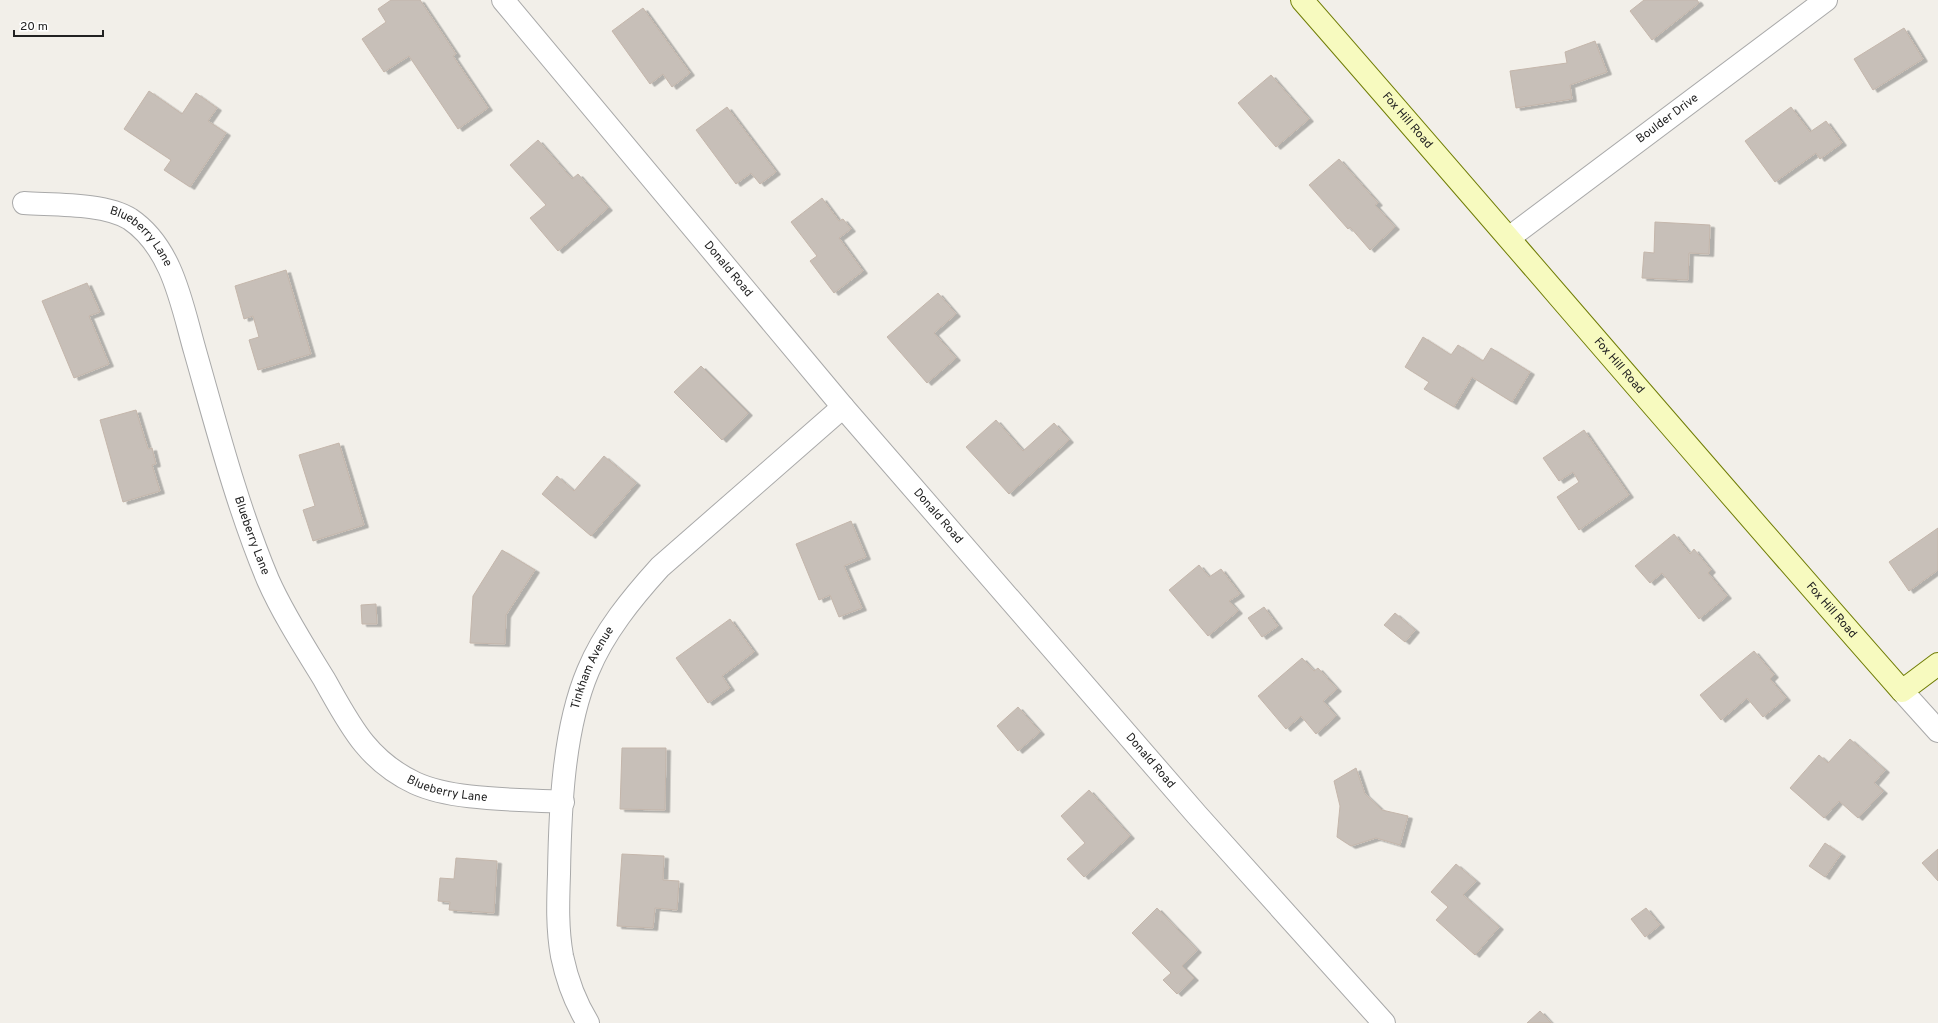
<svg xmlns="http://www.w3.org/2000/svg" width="1938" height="1023" viewBox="0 0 1938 1023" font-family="Overpass,sans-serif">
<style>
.building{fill:#c7bfb8;stroke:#c4b6ab;filter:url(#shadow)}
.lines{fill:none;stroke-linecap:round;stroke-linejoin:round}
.street-casing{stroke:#a9a9a9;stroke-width:24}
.secondary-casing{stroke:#707d05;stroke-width:24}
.street{stroke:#fff;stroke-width:22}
.secondary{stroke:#f7fabf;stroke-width:22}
.labels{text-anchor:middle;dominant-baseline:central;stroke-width:3;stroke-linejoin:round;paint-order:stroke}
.street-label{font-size:12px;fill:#222;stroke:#fff}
</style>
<defs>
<filter id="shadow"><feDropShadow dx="4.5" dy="2.5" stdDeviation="0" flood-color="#0004"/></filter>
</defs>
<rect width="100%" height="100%" fill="#f2efe9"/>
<g class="building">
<path d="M391,0H420L456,54L453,56L488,108L458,129L409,56L384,72L362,39L386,22L378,9Z"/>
<path d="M1644,0H1697L1699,3L1652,40L1630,11Z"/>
<path d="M643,8L690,73L672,87L663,74L650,84L612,31Z"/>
<path d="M1904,28L1923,59L1873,90L1854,59Z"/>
<path d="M1595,41L1607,72L1570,85L1572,99L1516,108L1510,71L1567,63L1565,52Z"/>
<path d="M1271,75L1309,119L1276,147L1238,103Z"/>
<path d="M149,91L182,114L196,93L217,108L208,121L226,133L190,187L164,170L171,160L124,129Z"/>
<path d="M727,107L776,172L760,184L751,173L736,184L696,130Z"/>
<path d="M1791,107L1810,132L1826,121L1842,143L1820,159L1816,153L1775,182L1745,141Z"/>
<path d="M538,140L572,179L578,174L608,208L558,251L530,218L546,205L510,165Z"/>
<path d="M1339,159L1378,203L1375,205L1395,227L1370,250L1350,227L1348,229L1309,185Z"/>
<path d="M822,198L839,221L843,219L851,229L839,238L863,271L834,293L810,261L817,256L791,222Z"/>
<path d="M1655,222L1710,225L1709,254L1689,253L1688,280L1642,278L1644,252L1654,253Z"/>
<path d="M286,270L311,354L258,370L249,340L259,337L253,316L244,319L235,286Z"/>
<path d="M87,283L100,312L89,316L109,364L74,378L42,301Z"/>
<path d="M938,293L956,314L934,333L956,358L927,383L887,337Z"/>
<path d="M1423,337L1451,355L1458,345L1483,361L1491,348L1530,372L1512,402L1472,377L1454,407L1424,389L1429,382L1405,367Z"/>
<path d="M701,366L748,413L722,440L674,392Z"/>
<path d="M136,410L148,449L152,448L156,464L152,465L160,491L123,502L100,420Z"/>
<path d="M996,420L1023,451L1054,423L1069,440L1009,494L966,447Z"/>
<path d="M1584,430L1629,495L1579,530L1557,497L1579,482L1573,472L1559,481L1543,458Z"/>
<path d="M339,443L364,525L313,541L303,510L315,506L299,455Z"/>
<path d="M604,456L636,483L591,536L542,494L557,476L574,491Z"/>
<path d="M851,521L866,557L844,566L862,608L839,617L830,595L819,600L796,544Z"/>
<path d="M1938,528V570L1909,591L1889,562Z"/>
<path d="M1674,534L1690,554L1694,549L1711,570L1708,573L1727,596L1699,619L1662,573L1650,583L1635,566Z"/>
<path d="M502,550L535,570L506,615L505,644L470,643L473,596Z"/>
<path d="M1199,565L1209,577L1221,569L1240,594L1229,601L1238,611L1208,636L1169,590Z"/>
<path d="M376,604L377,624H362L361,605Z"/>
<path d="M1264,607L1278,626L1262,637L1248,618Z"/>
<path d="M1395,613L1415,630L1405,642L1384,625Z"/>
<path d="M730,619L754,652L722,676L730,688L708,703L676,658Z"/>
<path d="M1754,651L1774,675L1770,679L1786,698L1763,717L1747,698L1721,720L1700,695Z"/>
<path d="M1302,658L1314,671L1318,668L1337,689L1323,701L1336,716L1316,734L1301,716L1286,729L1258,696Z"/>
<path d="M1018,707L1040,732L1018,751L997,726Z"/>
<path d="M1850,739L1885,770L1874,783L1883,791L1858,818L1839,801L1824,818L1790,788L1819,755L1828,763Z"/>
<path d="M622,748H666L665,810L620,809Z"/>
<path d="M1356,768L1365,794L1382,810L1408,816L1400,845L1376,838L1351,846L1337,837L1340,806L1334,781Z"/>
<path d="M1089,790L1130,836L1084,877L1067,859L1085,843L1061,816Z"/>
<path d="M1825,843L1841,854L1825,877L1809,866Z"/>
<path d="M1938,849V881L1922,863Z"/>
<path d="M622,854L664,856L663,880L679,881L677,910L655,908L653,928L617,926Z"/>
<path d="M456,858L497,861L494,913L449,910L450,902L438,901L440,878L454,879Z"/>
<path d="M1456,864L1476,881L1463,895L1499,927L1475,955L1436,920L1448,907L1431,892Z"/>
<path d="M1157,908L1197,950L1182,966L1194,978L1177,994L1163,980L1171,973L1132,933Z"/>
<path d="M1646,908L1660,925L1645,937L1631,919Z"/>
<path d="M1540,1011L1551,1023H1527Z"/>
</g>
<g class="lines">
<defs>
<g id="street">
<path id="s1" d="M503,0L843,407L1197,815L1384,1023"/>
<path id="s2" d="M24,203C54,205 105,203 130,219C173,248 182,306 195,351C217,428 237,506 268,580C283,614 305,648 324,679C349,723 366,760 415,783C454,801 519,799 563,802"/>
<path id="s3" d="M1510,237L1826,0"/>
<path d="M1902,691L1938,731"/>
<path id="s4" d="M588,1023C575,1002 567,980 562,956C557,928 558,902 559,874C560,811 563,730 588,671C604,632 632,598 660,567L843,407"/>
</g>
<g id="secondary">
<path id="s5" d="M1302,0C1503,230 1700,462 1902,691L1938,664"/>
</g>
</defs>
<use href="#street" class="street-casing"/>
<use href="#secondary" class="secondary-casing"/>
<use href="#street" class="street"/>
<use href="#secondary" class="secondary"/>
</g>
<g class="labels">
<g class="street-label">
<text stroke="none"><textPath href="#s3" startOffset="197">Boulder Drive</textPath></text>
<text stroke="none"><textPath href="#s5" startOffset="160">Fox Hill Road</textPath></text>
<text stroke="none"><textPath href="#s2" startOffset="128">Blueberry Lane</textPath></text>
<text stroke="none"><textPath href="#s1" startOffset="351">Donald Road</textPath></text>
<text stroke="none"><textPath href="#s5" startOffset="484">Fox Hill Road</textPath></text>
<text stroke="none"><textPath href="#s1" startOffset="675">Donald Road</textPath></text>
<text stroke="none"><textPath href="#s2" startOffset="452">Blueberry Lane</textPath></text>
<text stroke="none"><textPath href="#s5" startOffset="808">Fox Hill Road</textPath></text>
<text stroke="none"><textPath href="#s4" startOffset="365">Tinkham Avenue</textPath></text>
<text stroke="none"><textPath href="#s1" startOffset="999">Donald Road</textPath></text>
<text stroke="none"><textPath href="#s2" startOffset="787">Blueberry Lane</textPath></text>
</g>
</g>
<path d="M14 30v6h89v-6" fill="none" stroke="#222222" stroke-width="2"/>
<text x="20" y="30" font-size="12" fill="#222222" stroke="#ffffff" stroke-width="3" paint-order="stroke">20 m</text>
</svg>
